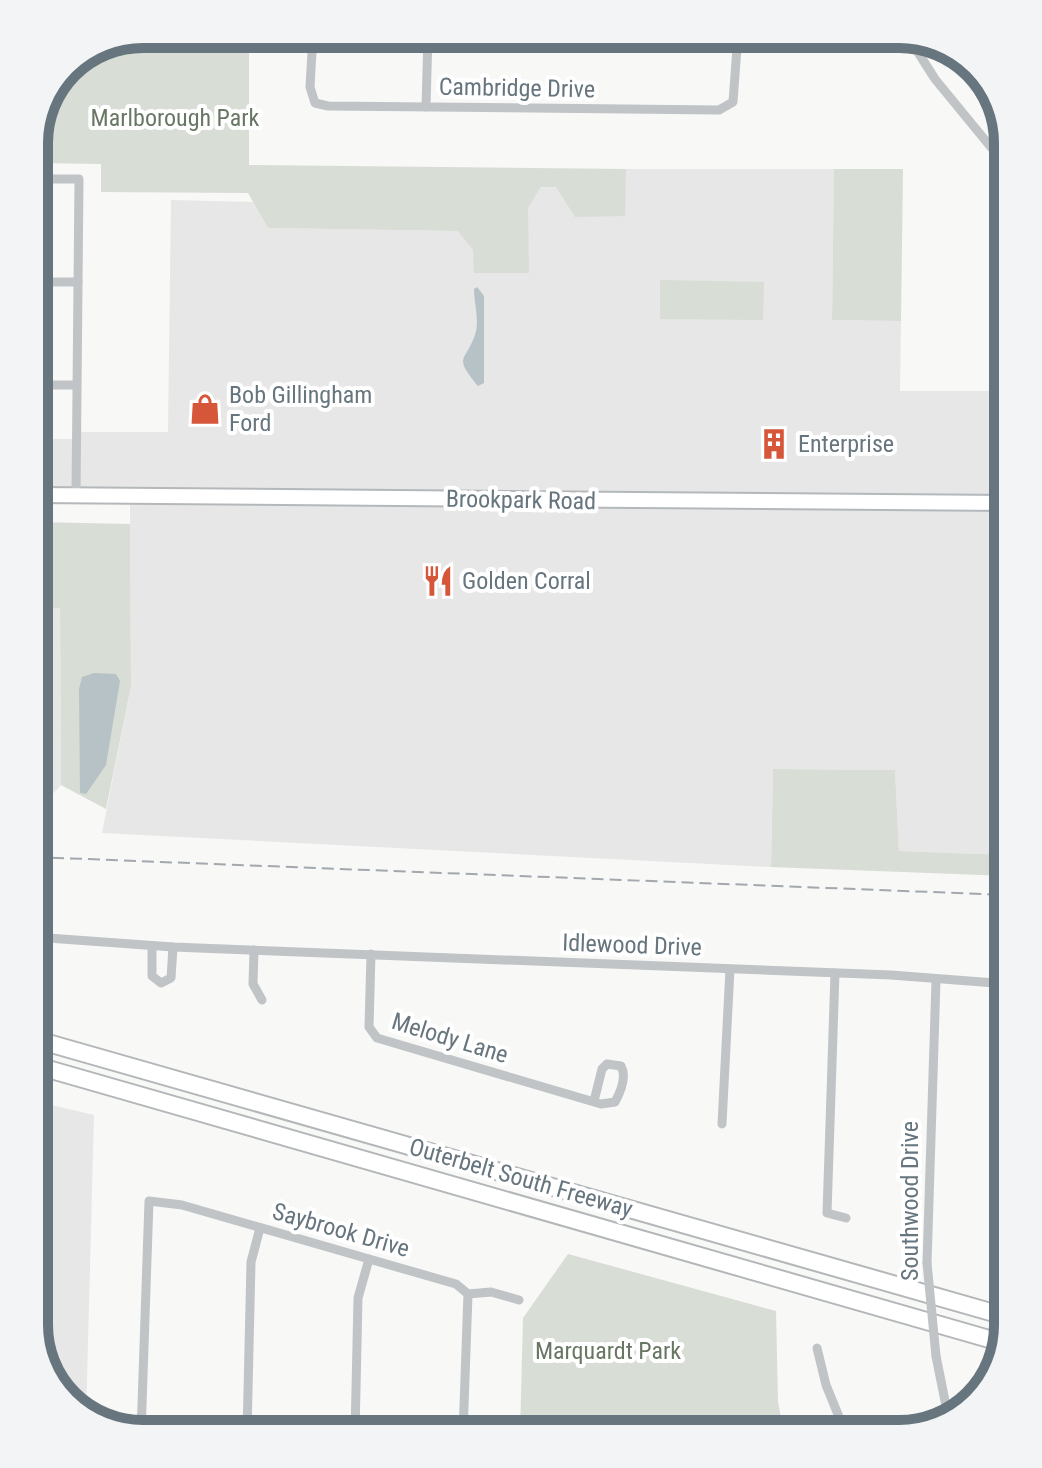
<svg xmlns="http://www.w3.org/2000/svg" width="1042" height="1468" viewBox="0 0 1042 1468" font-family="'Roboto Condensed',sans-serif">
<style>
.built{fill:#e6e7e6}
.green{fill:#d8ddd5}
.water{fill:#b7c2c6}
.lines{fill:none;stroke-linecap:round;stroke-linejoin:round}
.primary-casing{stroke:#b4b8bb;stroke-width:18}
.highway-casing{stroke:#b3b7ba;stroke-width:20}
.street{stroke:#c0c4c7;stroke-width:9}
.primary{stroke:#fff;stroke-width:14}
.highway{stroke:#fff;stroke-width:16}
.rail{stroke:#a2a8ad;stroke-width:2;stroke-dasharray:12 6;stroke-linecap:butt}
.street-bridge{stroke:#c0c4c7;stroke-width:9}
.labels{text-anchor:middle;dominant-baseline:central;stroke-width:8;stroke-linejoin:round;paint-order:stroke}
.street-label{font-size:24px;fill:#66757e;stroke:#fff}
.park-label{font-size:24px;fill:#687764;stroke:#fff}
.poi-label{font-size:24px;fill:#66757e;stroke:#fff;text-anchor:start}
.rim{fill:none;stroke:#66757e;stroke-width:10}
</style>
<rect width="100%" height="100%" fill="#f8f8f6"/>
<g class="built">
<path d="M626,169H834L832,320L901,321L900,391H1008V496L34,491V439H76V432H168L171,200L253,202L268,228L459,231L473,250L528,273V208L541,187H556L624,216Z"/>
<path d="M130,503L990,508V512H1008V855L899,851L895,770L773,769L771,867L102,833L131,686Z"/>
<path d="M34,608H60L61,785L45,802L34,804Z"/>
<path d="M34,1101L94,1115L86,1418L49,1380L34,1325Z"/>
</g>
<g class="green">
<path d="M142,34L249,35V165L626,169L625,216L575,217L556,187H541L528,208L529,273H474L473,250L458,231L268,228L248,193L101,192V164L34,163V135L71,61Z"/>
<path d="M834,169H903L901,321L832,320Z"/>
<path d="M660,280L764,282L763,320L660,319Z"/>
<path d="M34,522L130,524L131,686L106,809L61,785L60,608H34Z"/>
<path d="M773,769L895,770L899,851L1008,855V876L771,867Z"/>
<path d="M568,1254L776,1311L778,1402L784,1434H520L523,1318Z"/>
</g>
<g class="water">
<path d="M477,287L484,296V383L478,386C453,355 465,363 475,335C480,322 474,303 474,289Z"/>
<path d="M94,673L116,674L120,681L106,765L86,794L80,793L79,689L82,677Z"/>
</g>
<g class="lines">
<defs>
<path id="primary" d="M34,495L1008,503"/>
<g id="highway">
<path d="M34,1039L1008,1317"/>
<path d="M34,1065L1003,1343"/>
</g>
</defs>
<use href="#primary" class="primary-casing"/>
<use href="#highway" class="highway-casing"/>
<g class="street">
<path d="M313,34L310,87L315,103L328,106L719,110L733,102L738,34"/>
<path d="M907,35L935,79L1008,168"/>
<path d="M426,107L428,34"/>
<path d="M34,179H79L76,496"/>
<path d="M34,282H78"/>
<path d="M34,385H76"/>
<path d="M34,937L173,947L891,975L1008,984"/>
<path d="M152,946V976L161,983L171,978L173,947"/>
<path d="M254,950L253,984L262,1000"/>
<path d="M371,954L369,1027L377,1038L601,1104L615,1102C620,1093 627,1077 621,1066L607,1064L602,1069L594,1101"/>
<path d="M835,973L827,1213L846,1218"/>
<path d="M722,1124L730,969"/>
<path d="M927,1263L936,981"/>
<path d="M817,1348L826,1385L846,1434"/>
<path d="M936,1356L949,1421"/>
<path d="M141,1434L149,1201L182,1205L369,1259L456,1284L468,1294L491,1292L519,1300"/>
<path d="M247,1434L251,1262L260,1228"/>
<path d="M355,1434L358,1298L369,1259"/>
<path d="M463,1434L468,1294"/>
</g>
<use href="#primary" class="primary"/>
<use href="#highway" class="highway"/>
<path class="rail" d="M34,857L1008,895"/>
<path class="street-bridge" d="M927,1263L936,1356"/>
</g>
<defs>
<symbol id="shop-bare" viewBox="-9 -9 18 18"><path d="M-5-2.5h2.3a2.7 3.5 0 0 1 5.4 0H5L5.5 6h-11ZM-1.5-2.5h3a1.5 2.3 0 0 0-3 0Z" fill="#d65639" stroke="#fff" stroke-width="2.5" paint-order="stroke"/></symbol>
<symbol id="building-bare" viewBox="-9 -9 18 18"><path d="M-4-6H4V6H1V3H-1V6H-4ZM-2.5-4.3h1.7v1.8h-1.7ZM.8-4.3h1.7v1.8H.8ZM-2.5-1h1.7V.8h-1.7ZM.8-1h1.7V.8H.8Z" fill="#d65639" stroke="#fff" stroke-width="2.5" paint-order="stroke"/></symbol>
<symbol id="restaurant-bare" viewBox="-9 -9 18 18"><path d="M-5-6h1v4h1v-4h1v4h1v-4h1v5L-1.5 .5V6h-2V.5L-5-1ZM5-6V6H3V1.5H1.5Q1.5-4 5-6Z" fill="#d65639" stroke="#fff" stroke-width="2.5" paint-order="stroke"/></symbol>
</defs>
<g fill-rule="evenodd">
<use href="#shop-bare" x="183" y="387" width="44" height="44"/>
<use href="#building-bare" x="752" y="422" width="44" height="44"/>
<use href="#restaurant-bare" x="416" y="559" width="44" height="44"/>
</g>
<g class="labels">
<g class="street-label">
<text transform="translate(517 88) rotate(1)">Cambridge Drive</text>
<text transform="translate(521 500) rotate(1)">Brookpark Road</text>
<text transform="translate(632 945) rotate(2)">Idlewood Drive</text>
<text transform="translate(450 1038) rotate(17)">Melody Lane</text>
<text transform="translate(521 1178) rotate(16)">Outerbelt South Freeway</text>
<text transform="translate(910 1201) rotate(-90)">Southwood Drive</text>
<text transform="translate(341 1230) rotate(16)">Saybrook Drive</text>
</g>
<g class="park-label">
<text x="175" y="118">Marlborough Park</text>
<text x="608" y="1351">Marquardt Park</text>
</g>
<g class="poi-label">
<text x="229" y="395">Bob Gillingham<tspan x="229" dy="28">Ford</tspan></text>
<text x="798" y="444">Enterprise</text>
<text x="462" y="581">Golden Corral</text>
</g>
</g>
<path d="M0 0H1042V1468H0ZM143 48H899A95 95 0 0 1 994 143V1325A95 95 0 0 1 899 1420H143A95 95 0 0 1 48 1325V143A95 95 0 0 1 143 48Z" fill="#f3f4f5" fill-rule="evenodd"/>
<path class="rim" d="M143 48H899A95 95 0 0 1 994 143V1325A95 95 0 0 1 899 1420H143A95 95 0 0 1 48 1325V143A95 95 0 0 1 143 48Z"/>
</svg>
